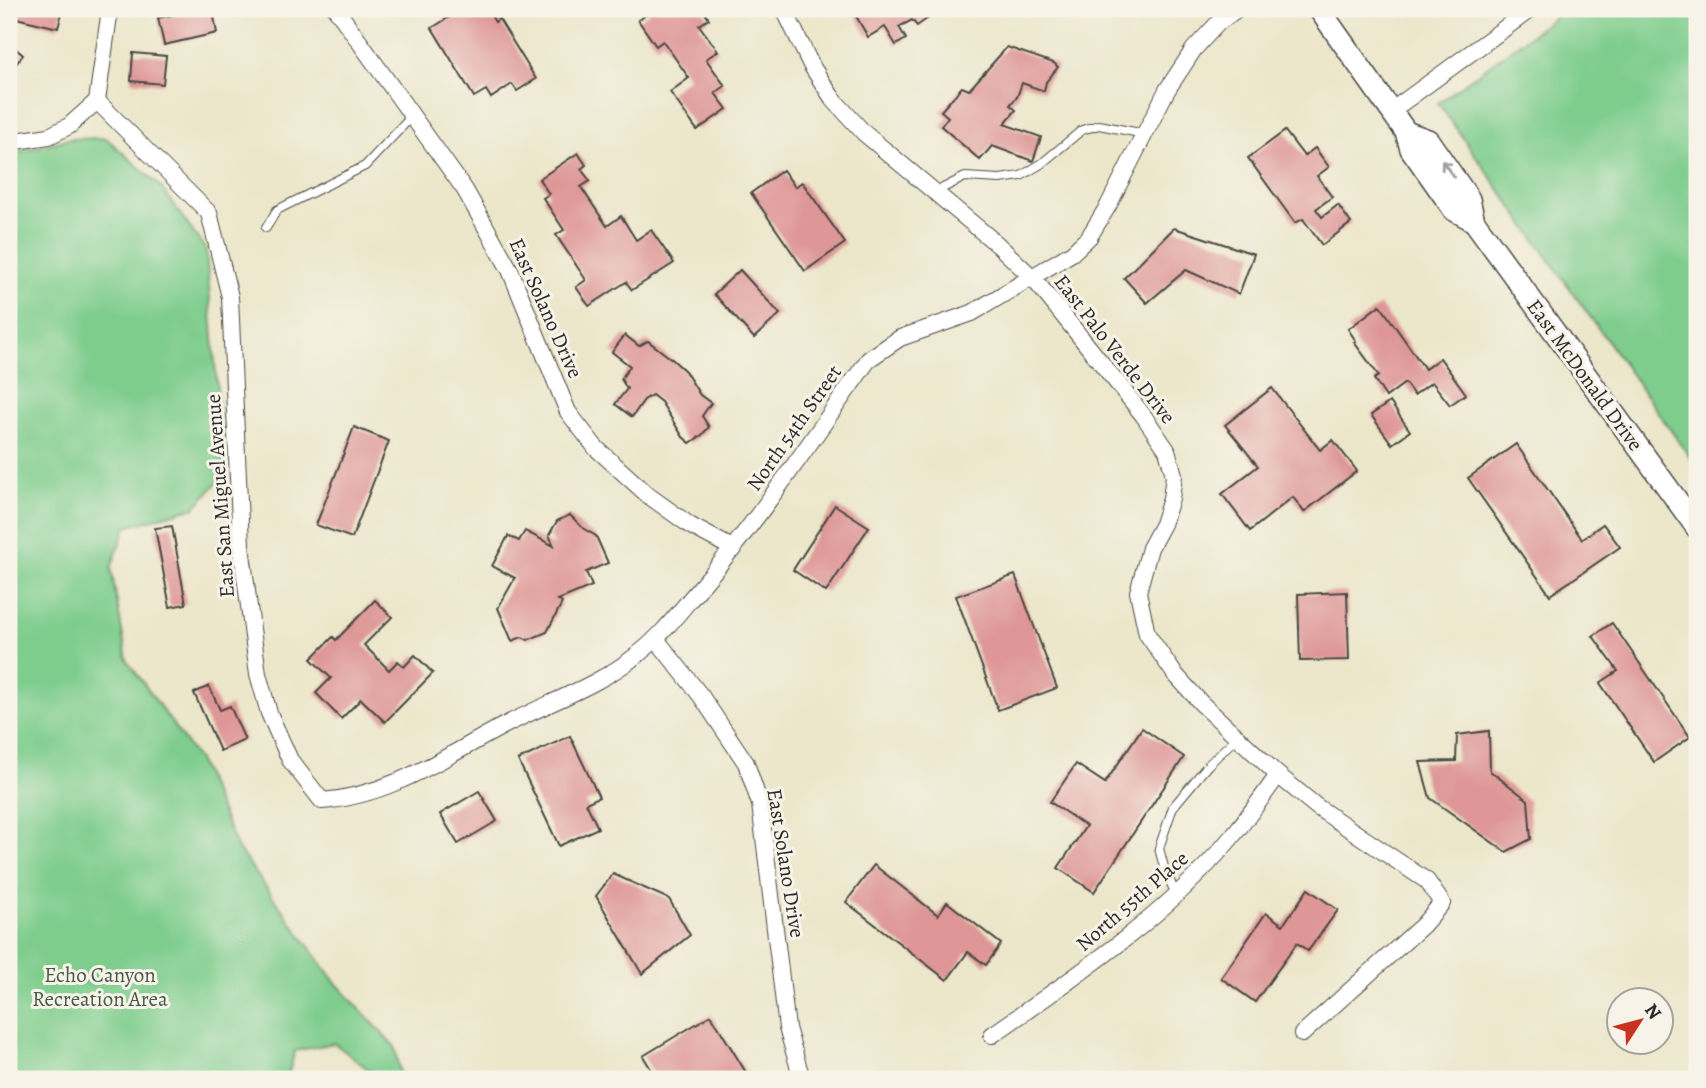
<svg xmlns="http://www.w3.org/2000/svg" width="1706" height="1088" viewBox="0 0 1706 1088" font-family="Alegreya,serif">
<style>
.green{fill:#7ecd8d;stroke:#547c5c;stroke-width:2}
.building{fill:#de9796}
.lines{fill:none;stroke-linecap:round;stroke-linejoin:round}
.service-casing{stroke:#484743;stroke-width:10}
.minor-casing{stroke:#484743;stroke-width:18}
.tertiary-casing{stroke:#484743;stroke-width:24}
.service{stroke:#fff;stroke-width:8}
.minor{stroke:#fff;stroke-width:16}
.tertiary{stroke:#fff;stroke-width:21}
.oneway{stroke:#a0a0a0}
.labels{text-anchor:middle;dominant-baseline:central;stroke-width:6;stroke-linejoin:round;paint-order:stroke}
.street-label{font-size:21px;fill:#2b2b2b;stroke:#f7f3e8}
.park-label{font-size:21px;fill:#445c48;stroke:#f7f3e8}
</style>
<rect width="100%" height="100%" fill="#f7f3e8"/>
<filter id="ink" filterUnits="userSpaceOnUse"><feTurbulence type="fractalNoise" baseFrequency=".0143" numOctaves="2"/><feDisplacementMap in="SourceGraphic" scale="14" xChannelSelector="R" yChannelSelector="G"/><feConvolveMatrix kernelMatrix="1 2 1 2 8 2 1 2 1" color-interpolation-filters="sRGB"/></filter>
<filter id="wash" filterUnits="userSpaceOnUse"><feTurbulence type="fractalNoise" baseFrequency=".00686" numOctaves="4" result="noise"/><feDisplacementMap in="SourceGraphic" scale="28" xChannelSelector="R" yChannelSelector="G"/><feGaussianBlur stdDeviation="1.57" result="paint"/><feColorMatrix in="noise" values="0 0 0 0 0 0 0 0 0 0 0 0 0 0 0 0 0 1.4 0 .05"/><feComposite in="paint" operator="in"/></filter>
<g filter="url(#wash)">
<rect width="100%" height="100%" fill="#ece6ca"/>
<g class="green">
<path d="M1566,9H1697V467L1438,103Z"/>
<path d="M106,138L160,186L206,250L224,475L195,507L126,527L111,568L127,660L198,760L238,849L335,982L395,1047L401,1079H381L334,1043L295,1051L287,1079H9V154L68,139Z"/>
</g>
<g id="blocks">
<g class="building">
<path d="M19,9H63L58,28L16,18Z"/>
<path d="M181,9H216L214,17L217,33L164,45L158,18L182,13Z"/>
<path d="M462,9H487L495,22L499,19L536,79L517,91L512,84L491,98L486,90L474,97L432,28Z"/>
<path d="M646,9H702L709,19L699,25L718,51L706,59L725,86L715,93L727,109L697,130L670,92L689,78L663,41L656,46L638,20L649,13Z"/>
<path d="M852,9H927L931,16L917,26L912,20L899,27L906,39L896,45L885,27L868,37Z"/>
<path d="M1079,9H1102L1094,19Z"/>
<path d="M9,43L23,55L9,73Z"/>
<path d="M1007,47L1054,63L1058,67L1046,82L1044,91L1022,83L1017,97L1010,105L1016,110L1004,124L1041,137L1033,161L992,146L980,160L941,126L948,117L941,111L962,87L969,90Z"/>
<path d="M133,53L166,56L163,84L131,81Z"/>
<path d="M1285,131L1304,156L1315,148L1329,167L1317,176L1332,197L1316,209L1322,217L1338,205L1351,223L1322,245L1303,219L1295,223L1248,158Z"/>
<path d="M578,153L586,165L581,169L590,181L581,187L607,226L621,216L636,240L651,230L674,263L632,290L626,282L589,306L576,287L586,280L556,235L564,230L543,198L549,194L539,179Z"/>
<path d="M783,170L795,187L802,182L845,243L805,271L751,193Z"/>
<path d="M1174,228L1254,254L1239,294L1186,270L1147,303L1124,278Z"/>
<path d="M740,270L780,314L754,338L714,294Z"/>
<path d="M1380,305L1425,369L1440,358L1466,394L1450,405L1432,382L1414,395L1405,383L1386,397L1374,379L1379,376L1354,342L1356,341L1348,329Z"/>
<path d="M625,335L639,346L648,341L673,360L685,371L700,395L711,403L702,416L709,427L702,435L690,443L683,437L661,402L652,395L644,400L632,417L615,404L627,389L621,379L630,366L612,352Z"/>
<path d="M1272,388L1320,450L1333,440L1357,471L1304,512L1293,497L1250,531L1222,494L1258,466L1225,425Z"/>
<path d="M1390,402L1410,431L1392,444L1371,415Z"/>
<path d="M354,427L389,441L352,538L316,525Z"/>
<path d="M1516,444L1582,539L1603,524L1620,547L1550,595L1468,478Z"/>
<path d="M835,505L869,527L826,592L793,570Z"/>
<path d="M570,515L584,529L596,536L608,563L586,572L592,586L558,600L562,603L547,632L528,640L522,637L512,641L498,608L515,578L492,566L508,536L519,541L525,531L554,546L549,535L557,521Z"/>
<path d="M172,526L186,604L170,607L155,528Z"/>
<path d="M1015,575L1057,688L998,710L956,596Z"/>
<path d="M1347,592L1349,660L1300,661L1298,594Z"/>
<path d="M375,600L392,617L364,645L389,670L398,661L404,667L415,655L433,673L385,722L361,699L341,719L316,693L331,678L311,659L333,637L336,640Z"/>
<path d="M1612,623L1690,737L1654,762L1600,683L1618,671L1593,636Z"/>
<path d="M209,686L220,710L230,706L245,740L220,751L194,693Z"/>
<path d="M1142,728L1184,757L1094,892L1058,868L1086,826L1050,802L1076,764L1105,783Z"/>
<path d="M1489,731L1490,771L1528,800L1531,839L1506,852L1430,798L1420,762L1456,761L1457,735Z"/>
<path d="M570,736L599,797L586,803L598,828L559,846L518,760Z"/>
<path d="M479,791L497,821L458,844L440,814Z"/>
<path d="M874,865L938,915L947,902L1001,944L986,965L968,952L947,980L846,902Z"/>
<path d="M613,874L669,899L690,935L642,974L596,896Z"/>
<path d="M1308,889L1338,910L1308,951L1297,943L1255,1002L1221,978L1266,913L1283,925Z"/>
<path d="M711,1015L750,1079H657L643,1056Z"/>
</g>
</g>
</g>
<g filter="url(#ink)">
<use href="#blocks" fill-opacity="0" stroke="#484743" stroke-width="2"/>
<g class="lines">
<defs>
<g id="service">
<path d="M935,192L965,177L1000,179L1021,176L1041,164L1082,130L1099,125L1145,134"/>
<path d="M266,228L277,210L365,166L413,115"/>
<path d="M1176,894L1165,871L1159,848L1173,807L1208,765L1237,737"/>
</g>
<g id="minor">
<path d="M336,9L465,190L510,270L568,412L596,448L649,496L691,526L734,549"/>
<path d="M784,9L811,65L833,99L864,133L997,244L1033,278L1143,415L1167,450L1174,475L1171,499L1163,524L1150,548L1138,592L1147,634L1174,673L1201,703L1278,775L1317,807L1427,881L1442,903L1423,925L1302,1034"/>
<path d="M97,101L110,9"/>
<path d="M1391,111L1531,9"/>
<path d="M9,142L49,136L69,126L97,101L209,213L230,297L241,546L258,674L269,713L290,760L322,801C386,796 437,762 492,732C540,705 594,689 637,655C661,637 679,612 699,589C761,517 814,436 869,359L900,338L972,313L1072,253L1089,237L1108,206L1167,90L1194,49L1219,22L1237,9"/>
<path d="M656,639L701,696L746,763L760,804L787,1028L802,1079"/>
<path d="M992,1035C1075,977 1164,918 1230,839C1247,819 1263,796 1278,775"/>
</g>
<g id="tertiary">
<path d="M1319,9L1406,132L1411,149L1454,210L1474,221"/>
<path d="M1406,132L1428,140L1469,199L1474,221L1697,528"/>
</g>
</defs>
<use href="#service" class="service-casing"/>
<use href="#minor" class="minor-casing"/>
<use href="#tertiary" class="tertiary-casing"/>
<use href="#service" class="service"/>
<use href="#minor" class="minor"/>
<use href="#tertiary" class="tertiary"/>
</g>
<defs><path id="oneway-shaft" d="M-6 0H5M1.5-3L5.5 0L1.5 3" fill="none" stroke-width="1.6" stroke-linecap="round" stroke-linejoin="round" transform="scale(1.75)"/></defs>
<use class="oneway" href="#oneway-shaft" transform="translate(1448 169) rotate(-125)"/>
</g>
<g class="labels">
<g class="street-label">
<text transform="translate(546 308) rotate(66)">East Solano Drive</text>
<text transform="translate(1115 349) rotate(52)">East Palo Verde Drive</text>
<text transform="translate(1585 375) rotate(54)">East McDonald Drive</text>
<text transform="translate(794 428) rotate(-55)">North 54th Street</text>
<text transform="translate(220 496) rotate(-94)">East San Miguel Avenue</text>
<text transform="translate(786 863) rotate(81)">East Solano Drive</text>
<text transform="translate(1132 901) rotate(-41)">North 55th Place</text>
</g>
<g class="park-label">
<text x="100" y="975">Echo Canyon<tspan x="100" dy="24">Recreation Area</tspan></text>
</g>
</g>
<rect width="1706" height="1088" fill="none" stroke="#f7f3e8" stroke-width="35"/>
<g transform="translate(1640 1021) rotate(54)"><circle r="33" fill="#f7f3e8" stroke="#a5a39c" stroke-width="2"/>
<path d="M0-5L12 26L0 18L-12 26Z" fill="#c8321e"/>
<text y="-10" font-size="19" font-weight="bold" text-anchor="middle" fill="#2b2b2b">N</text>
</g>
</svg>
